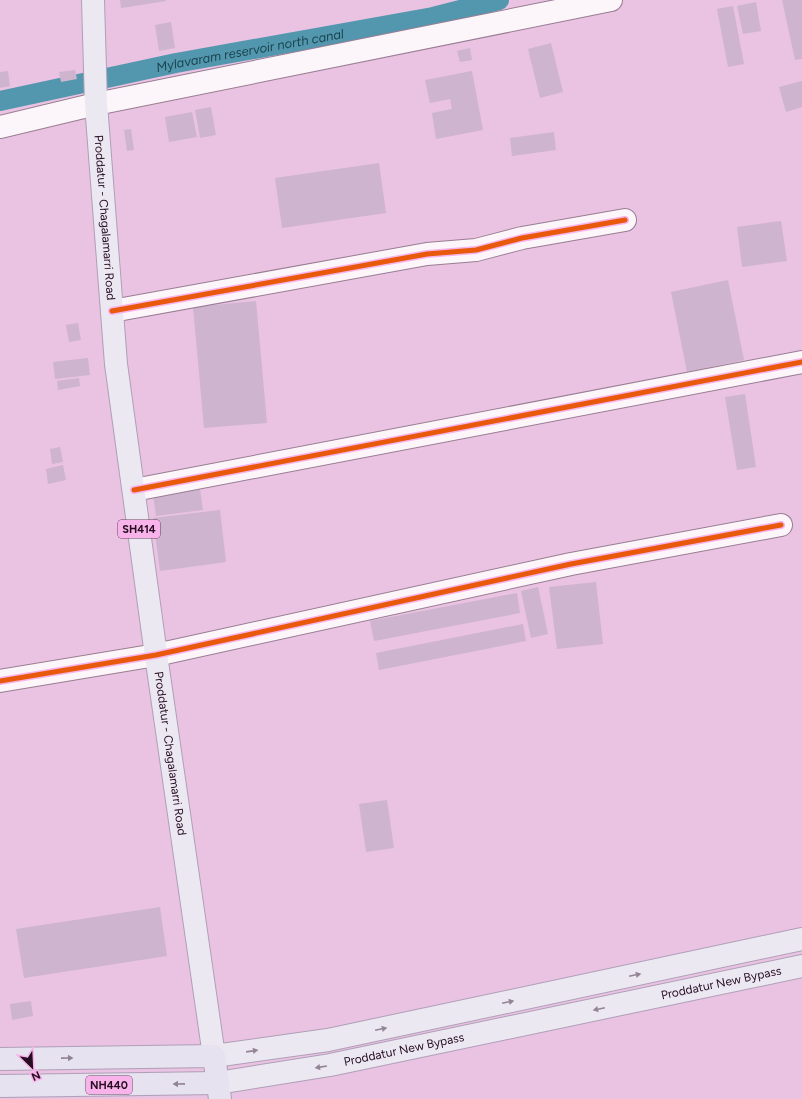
<svg xmlns="http://www.w3.org/2000/svg" width="802" height="1099" viewBox="0 0 802 1099" font-family="Figtree,sans-serif">
<style>
.lines{fill:none;stroke-linecap:round;stroke-linejoin:round}
.canal{stroke:#5397af;stroke-width:20}
.building{fill:#ceb4ce}
.minor-casing{stroke:#997d93;stroke-width:24}
.secondary-casing{stroke:#997d93;stroke-width:24}
.primary-casing{stroke:#af9fb8;stroke-width:24}
.trunk-casing{stroke:#af9fb8;stroke-width:24}
.minor{stroke:#fcf6fa;stroke-width:22}
.secondary{stroke:#fcf6fa;stroke-width:22}
.primary{stroke:#ece8f2;stroke-width:22}
.trunk{stroke:#e6e2ef;stroke-width:22}
.cycleway-casing{stroke:#f8b4ea;stroke-width:8}
.cycleway{stroke:#e8590c;stroke-width:5}
.oneway{fill:#938594}
.oneway2{fill:#908292}
.labels{text-anchor:middle;dominant-baseline:central;stroke-width:3.5;stroke-linejoin:round;paint-order:stroke}
.shield{fill:#f8b4ea;stroke:#653f5d;stroke-width:1}
.shield-label{font-size:11px;font-weight:bold;fill:#260d21}
.street-label{font-size:12px;fill:#260d21;stroke:#f8b4ea}
.water-label{font-size:13px;font-style:italic;fill:#19454e;stroke:#f8b4ea}
</style>
<rect width="100%" height="100%" fill="#e9c3e1"/>
<g class="lines">
<path class="canal" id="s1" d="M0,101L176,63L433,17L499,0"/>
</g>
<g class="building">
<path d="M120,0H166V1L121,8Z"/>
<path d="M782,0H802V59L795,60Z"/>
<path d="M756,2L761,31L743,34L737,6Z"/>
<path d="M733,6L744,64L728,67L717,9Z"/>
<path d="M171,22L175,48L159,51L155,25Z"/>
<path d="M551,43L563,92L540,98L528,49Z"/>
<path d="M470,48L472,60L460,62L457,51Z"/>
<path d="M75,70L77,79L61,82L59,72Z"/>
<path d="M8,71L10,86L0,88V72Z"/>
<path d="M472,71L483,130L436,139L432,113L452,109L450,99L430,103L425,80Z"/>
<path d="M802,81V107L786,112L779,87Z"/>
<path d="M211,107L216,135L200,138L195,110Z"/>
<path d="M192,112L197,137L169,142L165,117Z"/>
<path d="M131,129L134,150L127,151L124,130Z"/>
<path d="M554,132L556,150L512,156L510,138Z"/>
<path d="M379,163L386,213L282,228L275,178Z"/>
<path d="M781,221L787,261L742,267L737,227Z"/>
<path d="M728,280L744,360L687,372L671,292Z"/>
<path d="M256,301L267,423L204,428L193,307Z"/>
<path d="M78,323L81,340L69,342L66,325Z"/>
<path d="M88,358L90,375L55,379L53,362Z"/>
<path d="M79,378L80,386L58,390L57,381Z"/>
<path d="M745,394L756,467L737,470L725,397Z"/>
<path d="M60,447L63,462L52,464L50,449Z"/>
<path d="M63,465L66,480L48,484L46,469Z"/>
<path d="M200,489L203,510L156,516L153,495Z"/>
<path d="M220,510L226,562L160,571L153,518Z"/>
<path d="M596,582L603,644L557,649L549,587Z"/>
<path d="M538,587L548,634L531,638L521,591Z"/>
<path d="M517,593L520,613L374,641L370,621Z"/>
<path d="M523,624L526,641L379,670L376,653Z"/>
<path d="M387,800L394,848L366,852L359,804Z"/>
<path d="M160,907L167,956L24,978L16,929Z"/>
<path d="M31,1001L33,1016L12,1020L10,1004Z"/>
</g>
<g class="lines">
<defs>
<g id="minor">
<path d="M112,311L427,254L476,250L522,238L625,220"/>
<path d="M134,490L802,362"/>
<path d="M0,681L156,655L571,564L781,525"/>
</g>
<path id="secondary" d="M0,127L96,104L611,0"/>
<g id="primary">
<path id="s2" d="M93,0L96,104L116,364L156,655L214,1056L328,1040L802,939"/>
<path id="s3" d="M218,1083L330,1065L802,966"/>
</g>
<g id="trunk">
<path d="M0,1059L214,1056L220,1099"/>
<path d="M0,1086L218,1083"/>
</g>
</defs>
<use href="#minor" class="minor-casing"/>
<use href="#secondary" class="secondary-casing"/>
<use href="#primary" class="primary-casing"/>
<use href="#trunk" class="trunk-casing"/>
<use href="#minor" class="minor"/>
<use href="#secondary" class="secondary"/>
<use href="#primary" class="primary"/>
<use href="#trunk" class="trunk"/>
<defs>
<g id="cycleway">
<path d="M112,311L427,254L476,250L522,238L625,220"/>
<path d="M134,490L802,362"/>
<path d="M0,681L156,655L571,564L781,525"/>
</g>
</defs>
<use href="#cycleway" class="cycleway-casing"/>
<use href="#cycleway" class="cycleway"/>
</g>
<defs><path id="oneway-solid" d="M-6-.8H1V-3.2L6.5 0L1 3.2V.8H-6Z"/></defs>
<g class="oneway">
<use href="#oneway-solid" transform="translate(635 975) rotate(-12)"/>
<use href="#oneway-solid" transform="translate(508 1002) rotate(-12)"/>
<use href="#oneway-solid" transform="translate(599 1009) rotate(168)"/>
<use href="#oneway-solid" transform="translate(381 1029) rotate(-12)"/>
<use href="#oneway-solid" transform="translate(252 1051) rotate(-8)"/>
<use href="#oneway-solid" transform="translate(321 1067) rotate(171)"/>
</g>
<g class="oneway2">
<use href="#oneway-solid" transform="translate(67 1058) rotate(-1)"/>
<use href="#oneway-solid" transform="translate(179 1084) rotate(179)"/>
</g>
<g class="labels">
<g class="shield">
<rect x="118" y="520" width="42" height="18" rx="3"/>
<rect x="86" y="1076" width="46" height="18" rx="3"/>
</g>
<g class="shield-label">
<text x="139" y="529">SH414</text>
<text x="109" y="1085">NH440</text>
</g>
<g class="street-label">
<text stroke="none"><textPath href="#s2" startOffset="218">Proddatur - Chagalamarri Road</textPath></text>
<text stroke="none"><textPath href="#s2" startOffset="758">Proddatur - Chagalamarri Road</textPath></text>
<text stroke="none"><textPath href="#s3" startOffset="513">Proddatur New Bypass</textPath></text>
<text stroke="none"><textPath href="#s3" startOffset="189">Proddatur New Bypass</textPath></text>
</g>
<g class="water-label">
<text stroke="none"><textPath href="#s1" startOffset="255">Mylavaram reservoir north canal</textPath></text>
</g>
</g>
<g transform="translate(32 1067) rotate(156)" stroke="#f8b4ea" stroke-width="3" paint-order="stroke">
<path d="M0-3L7 15L0 10L-7 15Z" fill="#260d21"/>
<text y="-6" font-size="11" font-weight="bold" text-anchor="middle" fill="#260d21">N</text>
</g>
</svg>
